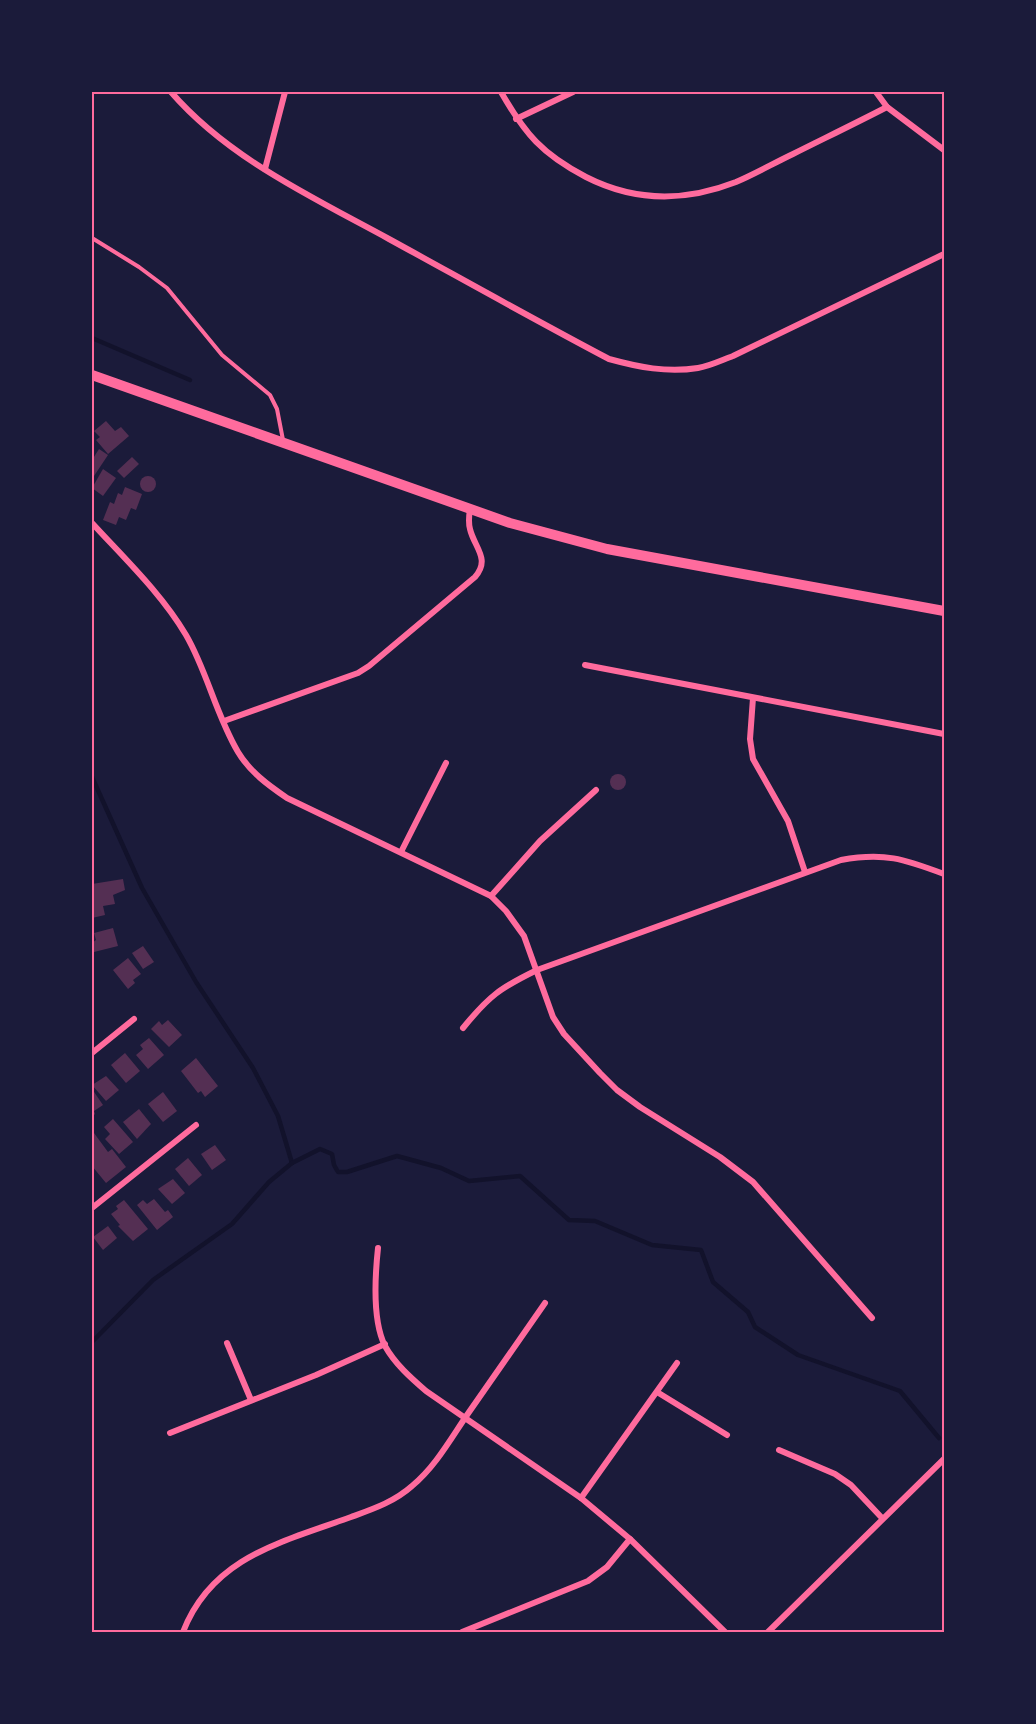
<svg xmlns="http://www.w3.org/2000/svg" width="1036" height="1724" viewBox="0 0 1036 1724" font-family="'Nunito Sans',sans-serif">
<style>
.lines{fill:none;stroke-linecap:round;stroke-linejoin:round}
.stream{stroke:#12122b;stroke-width:4.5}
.building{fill:#542f53}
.service{stroke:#ff6b9d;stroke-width:4}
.minor{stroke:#ff6b9d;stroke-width:6}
.secondary{stroke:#ff6b9d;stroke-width:10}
.neatline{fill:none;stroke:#ff6b9d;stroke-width:2}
</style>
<rect width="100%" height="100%" fill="#1b1b3a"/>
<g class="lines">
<g class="stream">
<path d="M92,338L190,380"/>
<path d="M92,777L142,888L196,982L253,1068L278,1116L292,1163"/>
<path d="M92,1342L153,1280L232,1224L269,1182L292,1163L320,1149L332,1154L334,1165L338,1172H347L397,1156L441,1168L469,1181L520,1176L569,1220L595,1221L652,1245L701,1250L713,1282L748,1312L755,1327L798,1355L900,1391L939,1438"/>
</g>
</g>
<g class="building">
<path d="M106,421L115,431L121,427L129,436L108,454L96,440L100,437L94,431Z"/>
<path d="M99,449L108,455L92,479V460Z"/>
<path d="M132,457L139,464L124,478L117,471Z"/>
<path d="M103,469L116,478L103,496L92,488Z"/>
<circle cx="148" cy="484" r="8"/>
<path d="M125,487L142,494L136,510L131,508L126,520L119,517L116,525L103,520L110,502L114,504L118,493L122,495Z"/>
<circle cx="618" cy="782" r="8"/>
<path d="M123,879L125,890L113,895L115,904L103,906L105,915L92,918V884Z"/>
<path d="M113,928L118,946L94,952L92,943L96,940L94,933Z"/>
<path d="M143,946L154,962L143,969L132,953Z"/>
<path d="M128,958L141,974L133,980L135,983L128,989L113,970Z"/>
<path d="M168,1020L182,1035L169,1047L151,1029L159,1021L162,1025Z"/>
<path d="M149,1038L164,1055L148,1069L136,1055L143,1049L140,1045Z"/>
<path d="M125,1053L140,1071L126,1083L111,1065Z"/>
<path d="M196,1058L218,1086L205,1097L201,1091L198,1093L181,1071Z"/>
<path d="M106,1076L119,1090L106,1101L92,1085Z"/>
<path d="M92,1089L103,1105L94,1111L95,1114L92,1117Z"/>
<path d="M163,1092L177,1111L163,1122L148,1104Z"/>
<path d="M139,1109L151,1124L137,1139L123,1122Z"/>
<path d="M113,1119L133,1142L119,1154L105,1139L110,1134L104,1127Z"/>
<path d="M94,1133L108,1152L112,1149L126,1167L106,1183L92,1166V1135Z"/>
<path d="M215,1145L226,1160L212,1170L201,1154Z"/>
<path d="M188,1158L202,1175L189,1186L175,1169Z"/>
<path d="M173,1179L185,1193L172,1204L158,1189Z"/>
<path d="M154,1199L165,1212L168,1210L173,1217L157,1230L137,1205L143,1200L147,1204Z"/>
<path d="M124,1200L148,1229L133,1241L118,1226L120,1225L111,1214L118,1209L116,1206Z"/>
<path d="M108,1226L117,1238L103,1250L93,1237Z"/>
</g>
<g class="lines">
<path class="service" d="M92,238L139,267L167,288L222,355L270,395L277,409L283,440"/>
<g class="minor">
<path d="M171,92C228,158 312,197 389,239C462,279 535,320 609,359C638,367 667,373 698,368C710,366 722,360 733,356L944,254"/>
<path d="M501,92C525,134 542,154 586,177C635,202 685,202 736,182C755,174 774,163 793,154C825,138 856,123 887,107"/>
<path d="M876,92L887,107L944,150"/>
<path d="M516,119L573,92"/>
<path d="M265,169L285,92"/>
<path d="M92,523C124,558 161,593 186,635C207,671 216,715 238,752C250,772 268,785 287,798L491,896L506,911L524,936L553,1017L564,1034L600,1073L617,1090L640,1107L720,1157L753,1182L872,1318"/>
<path d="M585,665L944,734"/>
<path d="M753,698L750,739L753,759L788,821L805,872"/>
<path d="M224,721L358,673L369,666L475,577C491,559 474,547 470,529C468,522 469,516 470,509"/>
<path d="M401,852L446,763"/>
<path d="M491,896L540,841L596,790"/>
<path d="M463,1028C489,996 500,988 537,970L841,860C884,852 904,859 944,874"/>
<path d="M92,1053L134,1019"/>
<path d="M92,1208L196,1125"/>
<path d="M378,1248C375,1276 372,1320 385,1346C395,1364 411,1378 426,1391L581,1498L630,1539L725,1632"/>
<path d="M227,1343L251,1400"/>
<path d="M657,1392L727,1435"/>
<path d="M170,1433L316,1375L385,1344"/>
<path d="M779,1450L835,1474L851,1485L882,1518"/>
<path d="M581,1498L677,1363"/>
<path d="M183,1632C212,1557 282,1542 351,1517C373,1509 394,1502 412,1486C435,1467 450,1440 467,1415C493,1378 519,1340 545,1303"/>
<path d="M462,1632L588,1581L607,1567L630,1539"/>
<path d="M768,1632L944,1459"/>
</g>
<path class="secondary" d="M92,375L510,523L607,549L944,611"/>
</g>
<rect width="1036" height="1724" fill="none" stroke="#1b1b3a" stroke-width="186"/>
<rect x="93" y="93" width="850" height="1538" class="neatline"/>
</svg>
